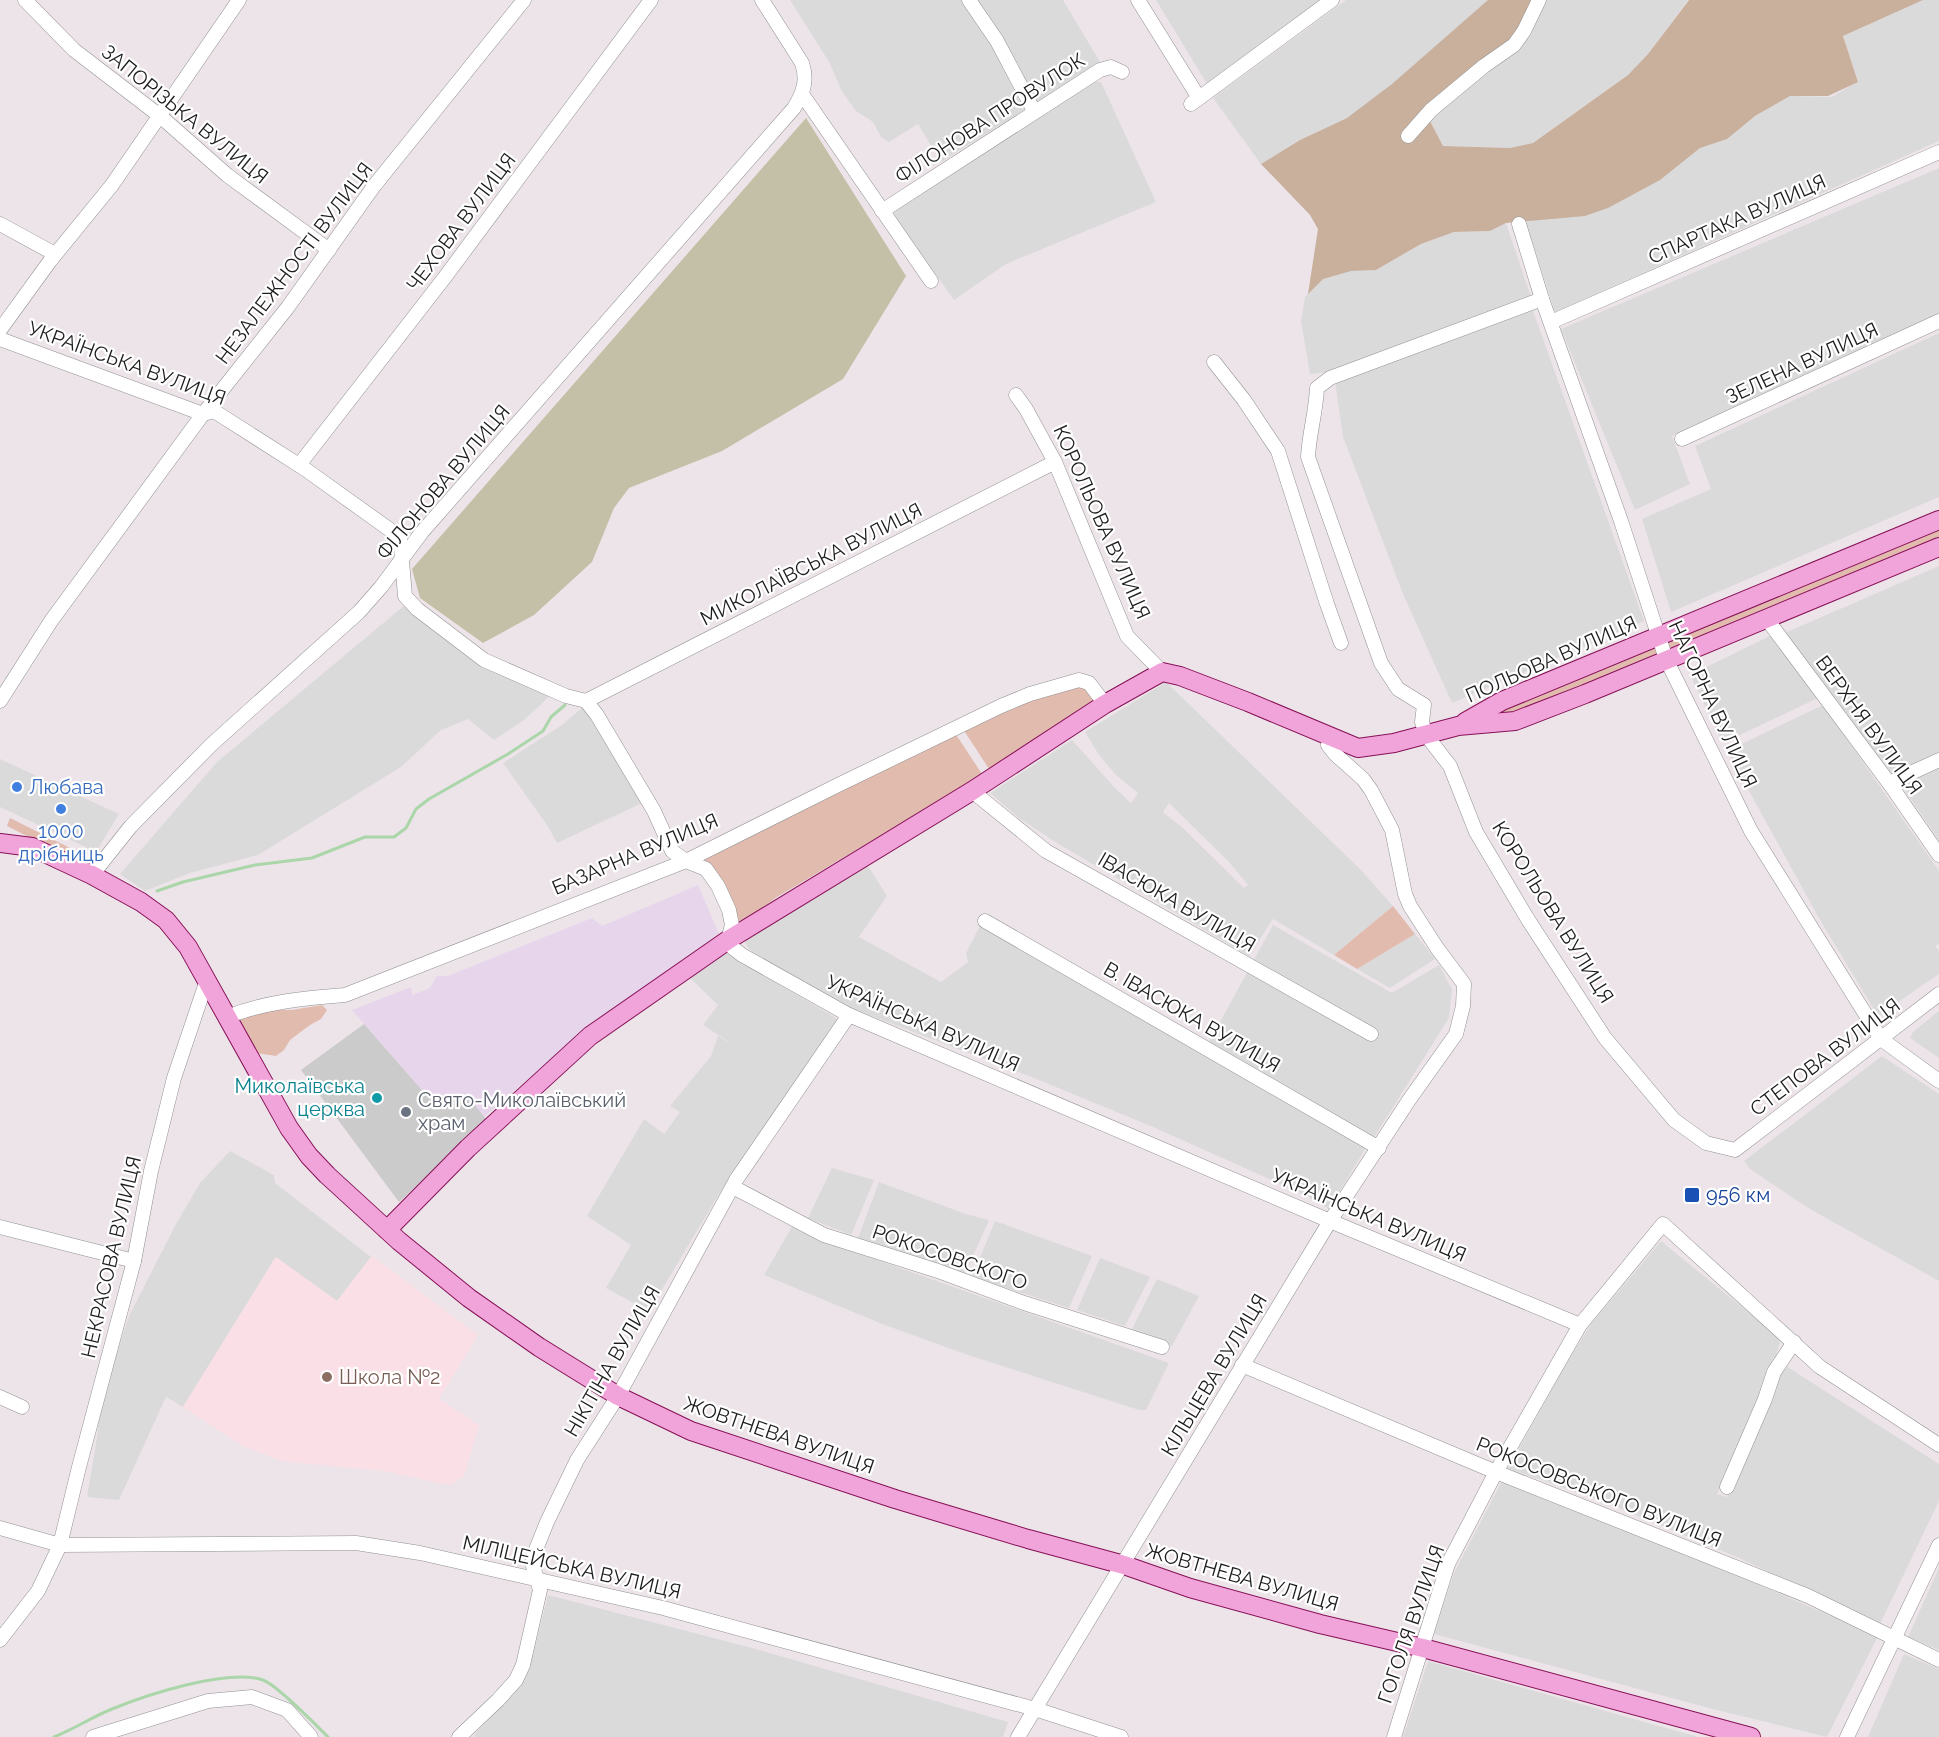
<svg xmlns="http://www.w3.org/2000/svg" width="1939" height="1737" viewBox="0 0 1939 1737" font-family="Raleway,sans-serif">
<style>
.residential{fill:#dbdadb;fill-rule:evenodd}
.commercial{fill:#e7d5ec}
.education{fill:#fbdfe6}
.religious{fill:#cbcbcb}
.grass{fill:#e2bbaf}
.forest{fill:#c8b09d}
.cemetery{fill:#c3c0a7}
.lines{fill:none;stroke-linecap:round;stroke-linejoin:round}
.stream{stroke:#aad6a9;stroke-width:3}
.minor-casing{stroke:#919191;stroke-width:15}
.major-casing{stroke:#861056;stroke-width:20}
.minor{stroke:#fff;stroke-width:14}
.major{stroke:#f1a4da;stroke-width:18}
.shop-dot{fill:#3f7fe0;stroke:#fff;stroke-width:2}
.culture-dot{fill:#0f9aa8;stroke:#fff;stroke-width:2}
.worship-dot{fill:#6b7280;stroke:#fff;stroke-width:2}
.transit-dot{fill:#1a4fb4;stroke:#fff;stroke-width:2}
.education-dot{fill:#8d6e63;stroke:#fff;stroke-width:2}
.labels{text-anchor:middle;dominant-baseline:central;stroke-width:4.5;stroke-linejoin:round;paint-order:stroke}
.street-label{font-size:20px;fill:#1d1d1d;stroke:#fff}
.shop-label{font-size:20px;fill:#366cbe;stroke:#fff;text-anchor:start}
.culture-label{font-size:20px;fill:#0d838f;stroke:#fff;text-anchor:end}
.worship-label{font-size:20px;fill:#5b616d;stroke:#fff;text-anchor:start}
.transit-label{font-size:20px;fill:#164399;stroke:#fff;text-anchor:start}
.education-label{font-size:20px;fill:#785e54;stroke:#fff;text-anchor:start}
</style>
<rect width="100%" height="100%" fill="#ede4e9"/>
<g class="residential">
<path d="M790,0H961L992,46L1024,110L941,162L918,124L889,142L881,137L873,122L856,111L843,93L829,62Z"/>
<path d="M977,0H1063L1100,62L1097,67L1037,104L990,18Z"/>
<path d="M1156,0H1325L1207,84Z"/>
<path d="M1346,0H1488L1459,29L1368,104L1347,118L1300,140L1261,164L1213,98Z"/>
<path d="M1545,0H1688L1648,54L1628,75L1533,143L1510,148L1443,146L1429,119L1520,48Z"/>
<path d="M1923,0H1939V141L1555,312L1526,222L1630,195L1652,184L1700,148L1790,96L1832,97L1858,81L1843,36Z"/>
<path d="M1093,82H1101L1156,202L1006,264L954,300L895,217L894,211Z"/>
<path d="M1939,168V314L1672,436L1690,484L1635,510L1561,329Z"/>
<path d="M1506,223L1531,297L1331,372L1310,374L1301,321L1305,297L1322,278L1348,271L1376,270L1421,244L1454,232L1490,231Z"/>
<path d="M1532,308L1644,621L1452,703L1403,594L1343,437L1335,381Z"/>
<path d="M1939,333V497L1671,612L1642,519L1711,489L1695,446Z"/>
<path d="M1939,566V752L1892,774L1789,640L1787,632Z"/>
<path d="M405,605L551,695L524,720L494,740L468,719L441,730L401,767L258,855L190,873L145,891L120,874L217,762Z"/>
<path d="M1772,635L1818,698L1723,743L1690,675Z"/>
<path d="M1166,682L1360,869L1393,906L1334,955L1273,919L1249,956L1057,843L1019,818L990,793L1072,740L1116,789L1131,803L1138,793L1116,775L1099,755L1085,732ZM1169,803L1229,862L1248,885L1244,888L1184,829L1163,812Z"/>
<path d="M1823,705L1939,871V944L1935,946L1939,951V974L1878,1016L1820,920L1727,751Z"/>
<path d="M583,707L642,803L557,843L547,825L503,763L562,725Z"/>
<path d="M0,759L119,814L96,852L0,807Z"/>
<path d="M1939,767V840L1901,785Z"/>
<path d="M867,864L887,896L859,937L941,982L968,962L966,953L982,922L1367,1146L1329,1209L1307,1196L1153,1127L1034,1078L843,1005L777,971L749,949L744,941Z"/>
<path d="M1273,925L1392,993L1439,965L1452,989L1449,1018L1373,1139L1208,1044Z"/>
<path d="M1415,934L1435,959L1390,988L1357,969Z"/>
<path d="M723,951L839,1020L794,1082L719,1194L649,1311L606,1288L631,1245L587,1216L644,1119L664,1134L680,1112L670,1106L711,1056L718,1036L735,1046L703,1025L718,1005L688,976Z"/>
<path d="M1939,1011V1058L1910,1038L1913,1032Z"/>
<path d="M1882,1056L1939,1094V1281L1810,1209L1750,1169L1744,1161Z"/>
<path d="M230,1151L274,1175L275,1183L371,1257L337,1301L275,1258L183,1407L166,1397L119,1500L87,1497L98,1431V1419L112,1367L129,1316L176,1224L200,1183Z"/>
<path d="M832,1168L874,1180L851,1235L808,1218Z"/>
<path d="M879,1182L966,1214L989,1220L965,1274L858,1238Z"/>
<path d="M995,1221L1092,1256L1069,1308L972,1277Z"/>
<path d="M793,1225L832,1244L1169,1363L1146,1410H1139L968,1355L882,1324L764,1275Z"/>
<path d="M1661,1241L1781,1339L1775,1358L1773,1357L1763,1390L1717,1494L1727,1497L1771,1404L1774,1383L1786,1366L1939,1464V1501L1880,1624L1739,1558L1604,1502L1508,1468L1567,1363L1591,1324Z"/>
<path d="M1100,1258L1150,1277L1125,1326L1077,1310Z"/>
<path d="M1157,1279L1199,1296L1172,1346L1131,1331Z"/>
<path d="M1502,1481L1720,1568L1878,1636L1827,1737L1705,1707L1434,1634L1454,1573Z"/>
<path d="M1939,1568V1650L1908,1637Z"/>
<path d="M548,1595L756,1649L1008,1722L1003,1737H475L474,1735L514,1691L530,1666Z"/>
<path d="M1904,1654L1939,1669V1737H1868Z"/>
<path d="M1428,1661L1655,1725L1699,1737H1403Z"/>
</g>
<path class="commercial" d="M698,885L719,934L583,1031L484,1117L447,1098L434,1104L352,1010L411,987L412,995L430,988L437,976H448L592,918L602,926Z"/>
<path class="education" d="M276,1257L337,1301L371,1257L376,1259L478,1335L439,1399L479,1425L464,1476L449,1485L384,1471L281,1461L241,1445L183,1407Z"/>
<path class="religious" d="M364,1024L434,1104L447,1098L460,1097L472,1102L487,1120L399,1202L301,1070Z"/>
<g class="grass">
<path d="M1939,526V542L1674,650L1669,646V639Z"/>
<path d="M1652,647L1656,649L1657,655L1522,713L1500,714L1498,712Z"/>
<path d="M1079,684L1089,689L1097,703L991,772L963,729L992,714Z"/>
<path d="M955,733L984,777L940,800L777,897L741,923L699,859Z"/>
<path d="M10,818L78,852L83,860L79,862L7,826Z"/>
<path d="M1393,906L1415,934L1357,969L1334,955Z"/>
<path d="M322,1005L327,1010L321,1019L310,1025L290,1040L284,1050L276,1056L256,1053L239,1021L245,1015H257L267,1010H292Z"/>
</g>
<path class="forest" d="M1488,0H1534L1519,30L1429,119L1443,146L1510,148L1533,143L1628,75L1648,54L1689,0H1923L1843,36L1858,82L1828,96H1790L1755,116L1727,139L1700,148L1660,180L1608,208L1585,216L1506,223L1490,231L1454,232L1421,244L1376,270L1351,271L1323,279L1308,294L1318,229L1310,215L1261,164L1300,140L1347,118L1392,84Z"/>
<path class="cemetery" d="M806,118L906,276L843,379L722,451L629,488L614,508L592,562L534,615L483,643L420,598L412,569Z"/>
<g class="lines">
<g class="stream">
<path d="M157,891L183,882L255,865L312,858L365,837H394L406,828L416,809L429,799L508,754L543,731L551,717L565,705"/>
<path d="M54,1737C74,1729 92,1717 112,1709C146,1695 228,1668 263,1680C277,1685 316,1725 328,1737"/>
</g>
<defs>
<g id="minor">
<path d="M25,0L74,50L160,116L227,175L329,250"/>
<path d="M969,0L997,41L1034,111"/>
<path d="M1138,0L1199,98"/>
<path d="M802,94L931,281"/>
<path d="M1191,104L1332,0"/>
<path d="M1408,136L1431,110L1484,66L1514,45L1524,31L1539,0"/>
<path d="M882,211L1100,70L1111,67L1122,72"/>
<path d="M0,224L55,254"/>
<path d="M1519,224L1542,299L1621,521L1666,659L1751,831L1881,1039L1939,1081"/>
<path d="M1542,299L1330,378L1317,388C1316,412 1309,434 1308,457L1381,663L1398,689L1424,705L1422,722L1426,735L1450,766L1476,832L1527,918L1605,1038L1674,1120L1706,1143L1735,1150L1939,994"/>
<path d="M1551,322L1939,152"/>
<path d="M0,330L50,261L112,185L239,0"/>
<path d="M0,339L203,414L214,411L305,469L400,537L405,596L417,609L484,660L566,696L586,701L597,715L654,811L672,851L686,861L706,869L718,886L729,910L732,925L728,940L733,948L742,955L849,1015L1330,1221L1580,1325"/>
<path d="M1214,362L1244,400L1278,451L1327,604L1341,643"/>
<path d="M1016,395L1026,409L1055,462L1127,636L1162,672"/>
<path d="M1682,439L1939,321"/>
<path d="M299,465L445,277L651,0"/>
<path d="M1766,618L1889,783L1939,855"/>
<path d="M0,701L51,621L203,414L288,307L374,186L524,0"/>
<path d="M586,701L1055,462"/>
<path d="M1889,783L1939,760"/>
<path d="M972,791L1046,851L1371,1034"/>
<path d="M92,875L131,826L212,744L359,612L381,587L422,532L794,108C803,93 808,81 802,63L762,0"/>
<path d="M985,921L1379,1148"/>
<path d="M227,1017C264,1002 305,998 345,995L686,861L836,786L1001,706L1030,694L1079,680L1089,683L1105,704"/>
<path d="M733,1187L824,1235L938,1271L1024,1303L1162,1347"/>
<path d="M0,1227L134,1261"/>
<path d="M1242,1365L1496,1472L1808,1596L1939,1660"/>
<path d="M0,1397L22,1407"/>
<path d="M1727,1487L1765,1399L1774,1372L1794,1342"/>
<path d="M0,1528L60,1545L356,1543L420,1553L663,1608L1035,1709L1121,1737"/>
<path d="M0,1640L38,1591L60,1545L79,1467L134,1261L151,1171L174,1078L207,980"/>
<path d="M93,1737L208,1701L252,1697L287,1710L311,1737"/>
<path d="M459,1737L498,1700L516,1680L523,1665L540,1590L533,1566V1557L547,1522L577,1460L618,1396L736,1180L849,1015"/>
<path d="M1018,1737L1330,1221L1409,1100L1456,1034L1463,1006L1464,984L1437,948L1410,906L1405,894L1392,830L1371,790L1363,779L1335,754L1328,745L1330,737"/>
<path d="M1394,1737L1448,1564L1496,1472L1580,1325L1663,1224L1820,1367L1939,1445"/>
<path d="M1847,1737L1939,1545"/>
</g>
<g id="major">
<path d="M1465,722L1502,701L1939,520"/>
<path d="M0,843L32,847L92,875L141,902L166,920L188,947L289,1128L309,1156L327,1175L399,1241L469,1298L539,1347L618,1396L691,1431L895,1499L1028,1539L1124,1565L1190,1588L1320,1624L1423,1648L1751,1737"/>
<path d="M387,1230L468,1148L590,1036L728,940L972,791L1105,704L1162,672L1180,676L1248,702L1358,748L1394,743L1458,726L1515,721L1585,694L1939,547"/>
</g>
</defs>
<use href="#minor" class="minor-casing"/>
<use href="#major" class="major-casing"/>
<use href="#minor" class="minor"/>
<use href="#major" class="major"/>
</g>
<g class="shop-dot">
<circle cx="17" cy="787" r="6"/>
<circle cx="61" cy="809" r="6"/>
</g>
<circle class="culture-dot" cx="377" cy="1098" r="6"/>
<circle class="worship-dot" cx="406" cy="1112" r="6"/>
<rect class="transit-dot" x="1684" y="1187" width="16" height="16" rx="3"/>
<circle class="education-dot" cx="327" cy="1377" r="6"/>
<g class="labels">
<g class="street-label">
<text transform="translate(185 114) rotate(39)">ЗАПОРІЗЬКА ВУЛИЦЯ</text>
<text transform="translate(990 118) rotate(-33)">ФІЛОНОВА ПРОВУЛОК</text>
<text transform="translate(1737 219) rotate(-24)">СПАРТАКА ВУЛИЦЯ</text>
<text transform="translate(461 222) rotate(-53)">ЧЕХОВА ВУЛИЦЯ</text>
<text transform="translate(294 263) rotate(-53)">НЕЗАЛЕЖНОСТІ ВУЛИЦЯ</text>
<text transform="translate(127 363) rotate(20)">УКРАЇНСЬКА ВУЛИЦЯ</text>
<text transform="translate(1802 363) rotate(-25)">ЗЕЛЕНА ВУЛИЦЯ</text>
<text transform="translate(443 482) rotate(-50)">ФІЛОНОВА ВУЛИЦЯ</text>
<text transform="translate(1102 522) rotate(66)">КОРОЛЬОВА ВУЛИЦЯ</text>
<text transform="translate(811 564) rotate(-27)">МИКОЛАЇВСЬКА ВУЛИЦЯ</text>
<text transform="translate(1551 659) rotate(-24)">ПОЛЬОВА ВУЛИЦЯ</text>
<text transform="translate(1713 704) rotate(65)">НАГОРНА ВУЛИЦЯ</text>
<text transform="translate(1869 725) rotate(54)">ВЕРХНЯ ВУЛИЦЯ</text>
<text transform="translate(635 854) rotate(-23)">БАЗАРНА ВУЛИЦЯ</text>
<text transform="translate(1177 902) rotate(30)">ІВАСЮКА ВУЛИЦЯ</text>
<text transform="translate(1553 912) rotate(58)">КОРОЛЬОВА ВУЛИЦЯ</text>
<text transform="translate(1192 1017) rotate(30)">В. ІВАСЮКА ВУЛИЦЯ</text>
<text transform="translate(923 1023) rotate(24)">УКРАЇНСЬКА ВУЛИЦЯ</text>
<text transform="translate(1825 1057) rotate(-37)">СТЕПОВА ВУЛИЦЯ</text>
<text transform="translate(1369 1215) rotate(23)">УКРАЇНСЬКА ВУЛИЦЯ</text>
<text transform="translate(111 1257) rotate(-77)">НЕКРАСОВА ВУЛИЦЯ</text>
<text transform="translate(950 1257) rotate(19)">РОКОСОВСКОГО</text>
<text transform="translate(612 1361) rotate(-60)">НІКІТІНА ВУЛИЦЯ</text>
<text transform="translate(1214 1375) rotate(-59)">КІЛЬЦЕВА ВУЛИЦЯ</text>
<text transform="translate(779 1435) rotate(19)">ЖОВТНЕВА ВУЛИЦЯ</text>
<text transform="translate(1599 1492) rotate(22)">РОКОСОВСЬКОГО ВУЛИЦЯ</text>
<text transform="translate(572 1567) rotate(13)">МІЛІЦЕЙСЬКА ВУЛИЦЯ</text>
<text transform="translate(1242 1577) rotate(16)">ЖОВТНЕВА ВУЛИЦЯ</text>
<text transform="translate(1411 1624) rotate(-71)">ГОГОЛЯ ВУЛИЦЯ</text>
</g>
<g class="shop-label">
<text x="29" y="787">Любава</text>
<text x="61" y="831" text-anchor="middle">1000<tspan x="61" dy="23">дрібниць</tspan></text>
</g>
<g class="culture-label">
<text x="365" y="1086">Миколаївська<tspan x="365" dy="23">церква</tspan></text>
</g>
<g class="worship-label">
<text x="418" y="1100">Свято-Миколаївський<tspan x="418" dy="23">храм</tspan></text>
</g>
<g class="transit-label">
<text x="1706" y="1195">956 км</text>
</g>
<g class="education-label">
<text x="339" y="1377">Школа №2</text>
</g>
</g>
</svg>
